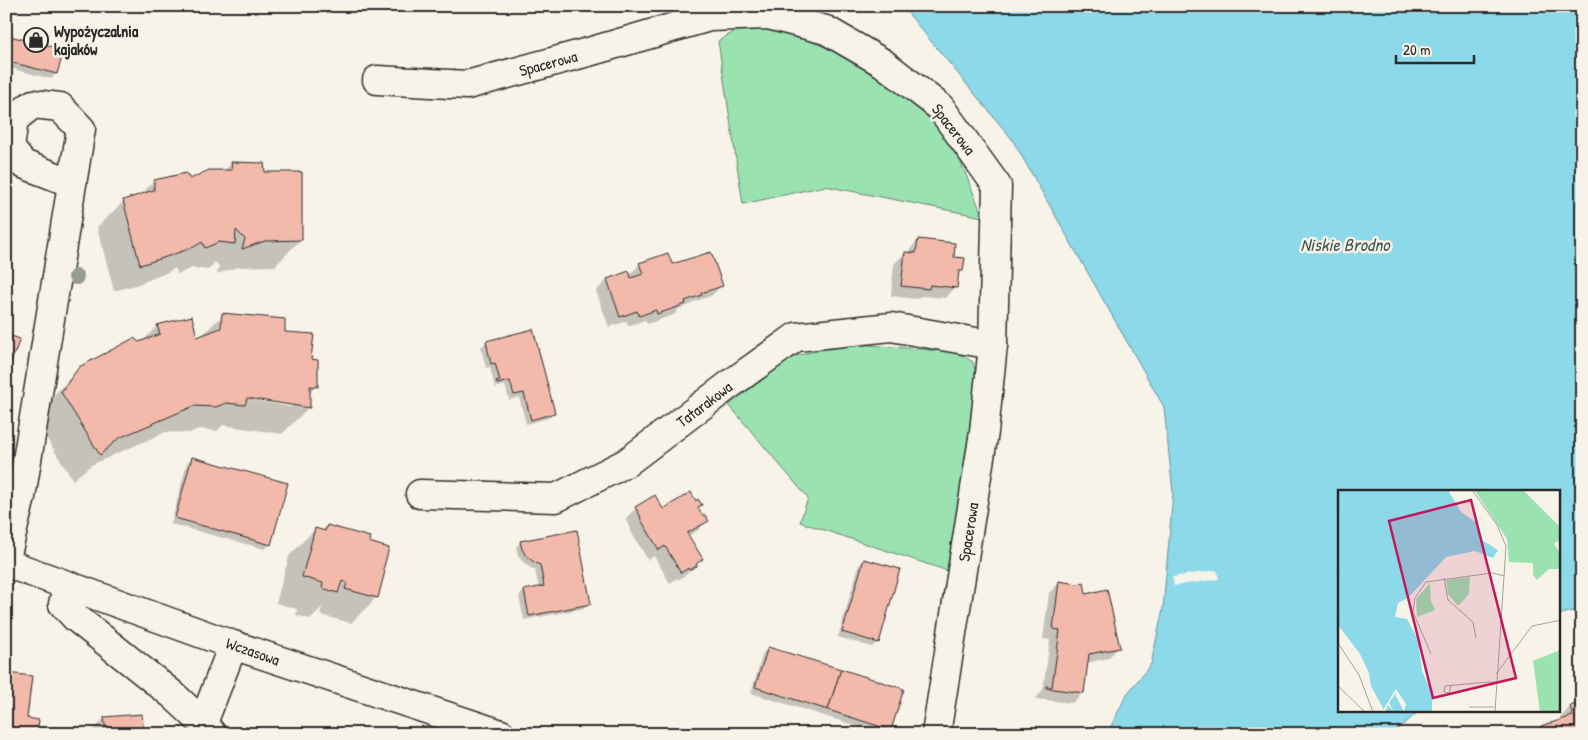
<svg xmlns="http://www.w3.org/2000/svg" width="1588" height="740" viewBox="0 0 1588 740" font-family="'Patrick Hand',sans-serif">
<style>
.green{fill:#9ae3b1;stroke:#62876e}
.water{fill:#8bd9e9;stroke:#65939d}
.pier{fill:#f7f3e8}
.shadow{fill:#0003;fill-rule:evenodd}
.building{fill:#f3baac;stroke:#2b2b2b}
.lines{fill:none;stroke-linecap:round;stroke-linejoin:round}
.minor-casing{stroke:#2b2b2b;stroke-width:31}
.minor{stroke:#f7f3e8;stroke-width:28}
.tree{fill:#969e92}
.labels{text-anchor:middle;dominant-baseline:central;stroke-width:5;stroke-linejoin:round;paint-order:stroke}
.poi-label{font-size:16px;font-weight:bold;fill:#2b2b2b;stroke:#f7f3e8;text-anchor:start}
.street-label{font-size:16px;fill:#2b2b2b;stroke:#f7f3e8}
.water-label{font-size:18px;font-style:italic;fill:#43565a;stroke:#f7f3e8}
.inset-road{fill:none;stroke:#a5a39c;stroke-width:1}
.view{fill:#c2185b;fill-opacity:0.15;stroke:#c2185b;stroke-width:2.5}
.inset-edge{fill:none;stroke:#2b2b2b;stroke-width:2.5}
</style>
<rect width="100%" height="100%" fill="#f7f3e8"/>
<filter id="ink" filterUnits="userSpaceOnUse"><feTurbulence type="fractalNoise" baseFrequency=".02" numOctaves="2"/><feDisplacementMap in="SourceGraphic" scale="10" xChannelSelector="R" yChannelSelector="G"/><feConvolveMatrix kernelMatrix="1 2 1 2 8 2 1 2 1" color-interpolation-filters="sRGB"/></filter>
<g filter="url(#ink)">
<g class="green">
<path d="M748,24L797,35L872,67L951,138L983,217L825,186L743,204L718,41Z"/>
<path d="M844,343L956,352L973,362L977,378L948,571L800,522L808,498L729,405L792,357Z"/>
</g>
<path class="water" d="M902,6H1582V608L1559,615V491H1339V711H1419L1393,734H1107L1127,694L1151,664L1163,609L1173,493L1164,407L1012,139Z"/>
<path class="pier" d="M1217,570L1219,579L1174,586L1172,577Z"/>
<g class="shadow">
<path d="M6,36L56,74L51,79L6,67Z"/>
<path d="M232,163L264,173L301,239L275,266L238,267L217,274L219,266L215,262L208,270L192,268L178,274L175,268L166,273L136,285L114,291L97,227L124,201L140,196L154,181H189L224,171Z"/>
<path d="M918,240L952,258L962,271L957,275L956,287L945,298L921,296L917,299L891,296L894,264L905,253H907Z"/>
<path d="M640,264L722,285L711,296L693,302L690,305L679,309L674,315L647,324L645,320L628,326L627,321L609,327L596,291L607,280L628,273L629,275Z"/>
<path d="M223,315L284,333L310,360L316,386L309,394L308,408L282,434L223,425L217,431L199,429L189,433L166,432L91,465L73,480L35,420L53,396L80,368L142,342L157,326L192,318L196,339L200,337ZM241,396L292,404V407L241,398Z"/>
<path d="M532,331L554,413L548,418L526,424L519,397L509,400L505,385L495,388L490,367L486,368L481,347L486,342Z"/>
<path d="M192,458L270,544L265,549L171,524L187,463Z"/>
<path d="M696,502L700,505L697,508L701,516L708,520L697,531L688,536L701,559L684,576L678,580L677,578L670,583L654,556L648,560L630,530L631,528L625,519L636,508L662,510Z"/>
<path d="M327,526L368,543L382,571L377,597L351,623L320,615L322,607L310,619L296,615L297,609L276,603L289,556L315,529L322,531Z"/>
<path d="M521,542L590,603L585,608L524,620L519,596L524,591L539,588L535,570L529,567L522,561L518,555L516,547Z"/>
<path d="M864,560L878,642L872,647L838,637L859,565Z"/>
<path d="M1060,582L1085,596L1119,647L1108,658L1087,663L1083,693L1072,703L1035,699L1043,690L1050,640L1043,639L1049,593Z"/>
<path d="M768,648L890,730L886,734H882L751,693L763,653Z"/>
<path d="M1582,704V734H1535L1541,727L1560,721V718L1570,707Z"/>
<path d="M105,718L142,734H89Z"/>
</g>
<g class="building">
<path d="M6,35L64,50L57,74L6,61Z"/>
<path d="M231,162L264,163L265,172H302V240L265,241L242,249L245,239L236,230L235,244L219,242L205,248L202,242L194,247L163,258L140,265L123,200L154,190V180L186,173L190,179L209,170H232Z"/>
<path d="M918,239L955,243L954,257L965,258L963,271H959L957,288L930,285L929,289L901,286L905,252L916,253Z"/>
<path d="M711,252L723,286L701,293L702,295L685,301L686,304L657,314L656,310L639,316L637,311L620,317L607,279L629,271L631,278L643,274L639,263L668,253L672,264Z"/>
<path d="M222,313L285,319V332L314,334L311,359L318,360V387L310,386V408L247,398L245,405L226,403L216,407L194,406L119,438L100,455L61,392L79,367L134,338L139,342L160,334L157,325L192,316L197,337L221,328Z"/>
<path d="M533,329L555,413L531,420L524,393L514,395L510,381L497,384L496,382L500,381L495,363L491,364L486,341Z"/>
<path d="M6,334L20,339L6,375Z"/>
<path d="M192,457L288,483L271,545L175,518Z"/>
<path d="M691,492L696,501L698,499L702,505L698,507L702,515H705L709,521L687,533L703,559L696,564L697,566L689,570L688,568L681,573L665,546L659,550L640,518L641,517L635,507L655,495L663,509Z"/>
<path d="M327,525L370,537L369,542L389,548L383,570L385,571L378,598L345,589L347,583L342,581L338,593L322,588L323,583L302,577L315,528L325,531Z"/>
<path d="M577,530L591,604L529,616L524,590L544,586L540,565L534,562L526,556L522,549L520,541Z"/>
<path d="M864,559L900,569L879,643L842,632Z"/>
<path d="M1059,581L1078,584L1084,582L1086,594L1107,589L1120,648L1089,654L1084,693L1046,688V686L1052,687L1060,630L1053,629Z"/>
<path d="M768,647L841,669L828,710L755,687Z"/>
<path d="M841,669L904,689L891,730L828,710Z"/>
<path d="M8,673L32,676L27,718L39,720L37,734H6V691Z"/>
<path d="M1582,702V734H1543L1541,726L1573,716L1570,706Z"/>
<path d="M142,714L144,734H106L104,717Z"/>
</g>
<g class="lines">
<defs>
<g id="minor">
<path d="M377,80L467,85L592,51L709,17L768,15L826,30L883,63L940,107L997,186L993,345L984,432L936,734"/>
<path d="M420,494L556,498L626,463L729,385L796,337L891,327L993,345"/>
<path d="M6,558L21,497L81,129L60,107L33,104L14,119L10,148L23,164L72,183"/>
<path d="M6,563L233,645L501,734"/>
<path d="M68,586L63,604L75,617L173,695L203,723L212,734"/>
<path d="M203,723L233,645"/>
</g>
</defs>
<use href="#minor" class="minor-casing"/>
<use href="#minor" class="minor"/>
</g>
<circle class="tree" cx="76" cy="277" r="8"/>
</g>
<defs>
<symbol id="shop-ring" viewBox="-11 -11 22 22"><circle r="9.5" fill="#f7f3e8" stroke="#2b2b2b" stroke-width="1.5"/><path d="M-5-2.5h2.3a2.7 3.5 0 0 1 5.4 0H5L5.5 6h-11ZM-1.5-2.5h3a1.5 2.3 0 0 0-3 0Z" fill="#2b2b2b"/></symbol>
</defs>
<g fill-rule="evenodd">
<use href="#shop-ring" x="22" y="26" width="28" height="28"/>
</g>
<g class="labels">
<g class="poi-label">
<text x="54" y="31">Wypożyczalnia<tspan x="54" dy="18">kajaków</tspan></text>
</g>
<g class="street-label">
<text transform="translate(548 63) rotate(-15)">Spacerowa</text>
<text transform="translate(954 129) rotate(52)">Spacerowa</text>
<text transform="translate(704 404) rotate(-37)">Tatarakowa</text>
<text transform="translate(968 532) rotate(-81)">Spacerowa</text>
<text transform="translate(253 651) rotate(19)">Wczasowa</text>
</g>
<g class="water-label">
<text x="1345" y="244">Niskie Brodno</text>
</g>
</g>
<g transform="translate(1338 490)">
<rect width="222" height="222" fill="#f7f3e8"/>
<path d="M185,0L222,37V50L216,53L222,64V79H211L199,90L195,85V73L171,72L169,49L137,1ZM132,87L131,104L120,116L110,104L108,90ZM92,93L93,111L97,120L79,127L78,109ZM222,160V218L221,222H202L195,171Z" fill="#9ae3b1"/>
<path d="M0,0H110L123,22L139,33L144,50L160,60L155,68L137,61L108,67L70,108L60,113L57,127L69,129L80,150L84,181L94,203V222H47L33,196L31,183L22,164L1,136Z" fill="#8bd9e9"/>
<path d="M58,199L68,214L66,222L57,204L51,213L56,222L50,215L47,222L45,220Z" fill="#f7f3e8"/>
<path class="inset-road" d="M134,0L159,35L168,56L157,222M106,88L110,110L135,132L138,148M0,153L21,185L35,222M93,164L75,122L77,108L88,92L154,83L167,86M158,184L194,136L223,130M113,195L111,203L106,202L107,196L150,192H158M0,196L27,222M131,217H156"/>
<path class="view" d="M133,10L178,188L95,208L51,31Z"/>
<rect width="222" height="222" class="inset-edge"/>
</g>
<rect width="1588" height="740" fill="none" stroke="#f7f3e8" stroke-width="25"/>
<rect x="12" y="12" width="1563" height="715" fill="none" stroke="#2b2b2b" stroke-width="2" filter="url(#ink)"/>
<path d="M1396 55v8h78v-8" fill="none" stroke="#2b2b2b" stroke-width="2.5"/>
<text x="1403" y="55" font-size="15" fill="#2b2b2b" stroke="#f7f3e8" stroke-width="4" paint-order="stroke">20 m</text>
</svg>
